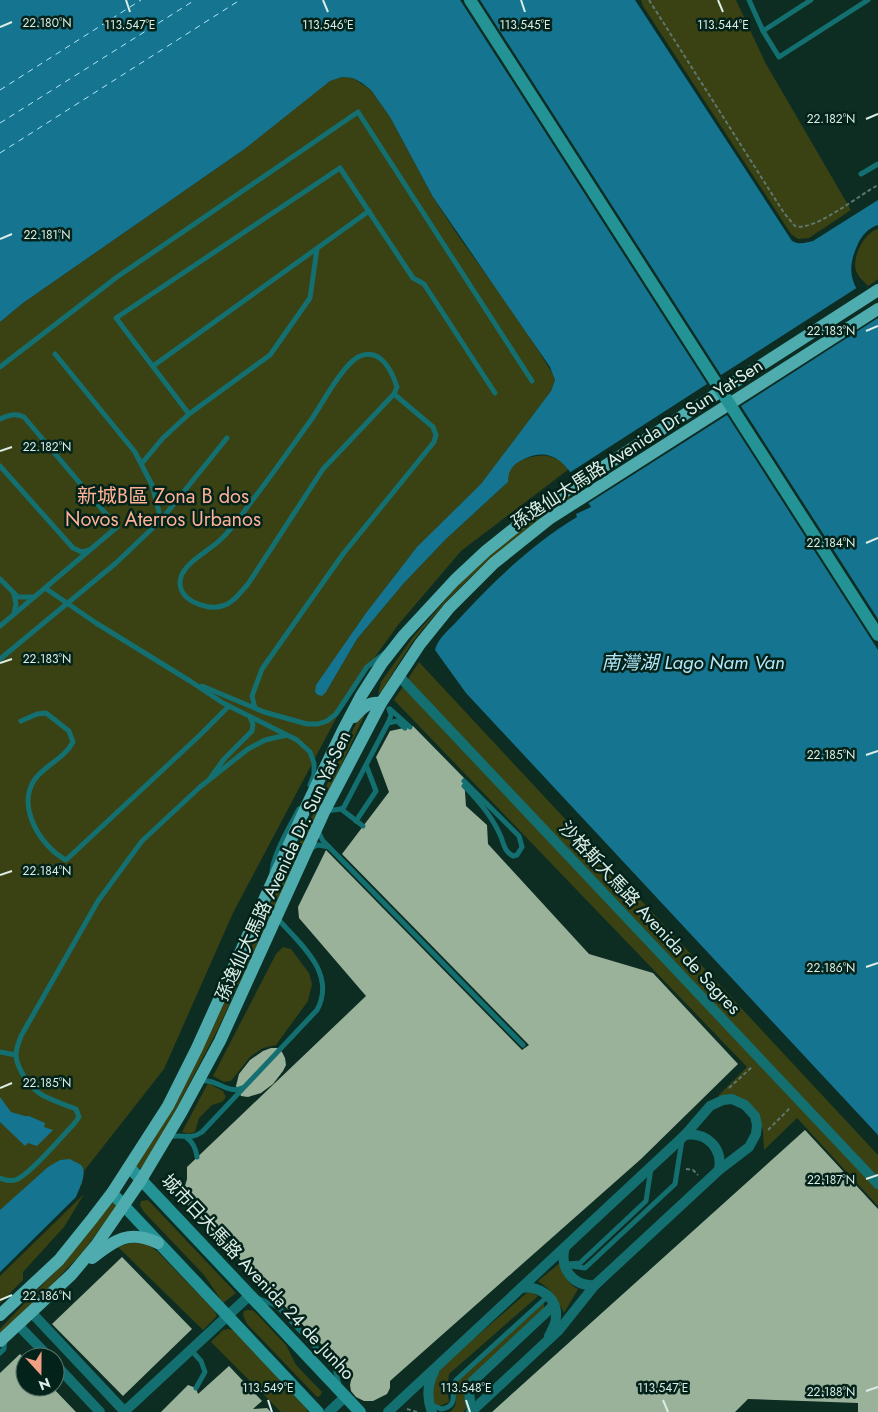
<svg xmlns="http://www.w3.org/2000/svg" width="878" height="1412" viewBox="0 0 878 1412" font-family="Jost,'Noto Sans SC',sans-serif">
<style>
.green{fill:#3a4113;fill-rule:evenodd}
.water{fill:#15748f}
.pier{fill:#0d2d23}
.lines{fill:none;stroke-linecap:round;stroke-linejoin:round}
.ferry{stroke:#b3e6f9;stroke-width:1;stroke-dasharray:6 5;stroke-linecap:butt}
.building{fill:#9ab19a}
.path{stroke:#5d786f;stroke-width:2;stroke-dasharray:4 2.5;stroke-linecap:butt}
.lane{stroke:#146f70;stroke-width:5}
.street{stroke:#146f70;stroke-width:10}
.secondary{stroke:#239395;stroke-width:12}
.primary{stroke:#4eacae;stroke-width:12}
.secondary-bridge{stroke:#239395;stroke-width:12}
.ticks{fill:none;stroke:#dbede6;stroke-width:2}
.labels{text-anchor:middle;dominant-baseline:central;stroke-width:5;stroke-linejoin:round;paint-order:stroke}
.street-label{font-size:18px;fill:#dbede6;stroke:#03231a}
.water-label{font-size:19px;font-style:italic;fill:#b3e6f9;stroke:#03231a}
.quarter-label{font-size:20px;fill:#ffb095;stroke:#03231a}
.ticks-label{font-size:12px;text-anchor:middle;fill:#dbede6;stroke:#03231a;stroke-width:5;stroke-linejoin:round;paint-order:stroke}
</style>
<rect width="100%" height="100%" fill="#0d2d23"/>
<g class="green">
<path d="M641,0H736L766,64L851,210L809,238L798,239L791,234L643,6Z"/>
<path d="M342,77L353,78L371,90L390,117L433,197L457,234L521,323L553,374L555,380L551,391L504,454L518,462C536,453 555,452 569,469L461,551L398,625L350,692L233,913L164,1069L84,1171L82,1184L0,1271V322L23,303L246,148L318,88L330,81ZM508,482L446,539L404,583L357,639L326,692L356,627L399,570Z"/>
<path d="M878,229V279L868,286C865,282 859,278 857,273C850,260 864,232 878,229Z"/>
<path d="M568,495L571,499C511,538 455,585 412,643C401,659 391,676 381,692L378,694L381,682L413,637L464,579L523,526Z"/>
<path d="M419,662L878,1155V1206L797,1118L764,1150L763,1132L760,1117L737,1098L718,1096L747,1067L394,700Z"/>
<path d="M365,714L218,1029L165,1130L141,1168L138,1169L136,1167L137,1163L228,993L359,717Z"/>
<path d="M283,947L291,949L309,973L312,984L308,1001L276,1045L263,1048L250,1057L231,1081L224,1082L213,1076L276,954Z"/>
<path d="M208,1083L223,1091L226,1097L222,1102L212,1105L199,1118L195,1132L188,1134L182,1132Z"/>
<path d="M84,1194L64,1227L23,1272V1280L0,1303V1276Z"/>
<path d="M148,1200L236,1293L223,1303L205,1276L144,1212L140,1205L141,1201Z"/>
<path d="M113,1202L116,1207L82,1253L0,1339V1329L66,1260Z"/>
<path d="M130,1243H146L158,1252L214,1310L217,1316L203,1330L118,1247Z"/>
<path d="M560,1263C563,1274 568,1284 578,1289L564,1313C557,1299 552,1290 538,1281Z"/>
<path d="M529,1291L538,1296L449,1374L447,1389L449,1402L440,1406L435,1404C428,1392 434,1376 442,1366Z"/>
<path d="M544,1303V1309L469,1383L470,1405L463,1412H450C461,1402 452,1399 455,1388C455,1385 457,1382 458,1379Z"/>
<path d="M247,1310H252L256,1313L286,1345L296,1365L322,1392L320,1396L317,1397L247,1324L243,1315L244,1311Z"/>
<path d="M228,1329L234,1330L305,1407L308,1412H281L211,1342L223,1330Z"/>
</g>
<g class="water">
<path d="M0,0H635L792,241C799,245 805,243 813,241L878,200V225C868,228 861,236 857,246C842,279 859,293 878,319V1135L466,693L435,650C437,639 450,629 458,620C494,581 532,544 577,517L576,514L591,507C576,482 562,441 524,459C513,464 508,470 508,482L446,539L404,583L357,639L326,692L322,696L318,695L315,692L316,685L366,613L417,547L481,484L551,391L555,380L550,367L433,197L390,117L371,90L362,83L353,78L342,77L330,81L246,148L23,303L0,322Z"/>
<path d="M0,1097L11,1112L25,1116H29L45,1123L44,1127L53,1130L37,1146L28,1143L25,1146L0,1122Z"/>
<path d="M70,1159C73,1161 78,1163 81,1165C88,1173 79,1189 76,1197L0,1272V1210L48,1167L60,1160Z"/>
</g>
<path class="pier" d="M460,0H480L721,375L858,287L878,315V318L741,406L878,619V650L727,415L587,504L569,473L707,384Z"/>
<g class="lines">
<g class="ferry">
<path d="M0,90L141,0"/>
<path d="M0,123L195,0"/>
<path d="M0,153L240,0"/>
</g>
</g>
<g class="building">
<path d="M413,726L464,778L466,806L487,825L488,844L589,954L653,973L738,1064L641,1159L390,1381V1388L387,1394L373,1401H364L356,1397L351,1391L350,1385L352,1376L178,1195L185,1186L187,1179V1167L366,996L299,918L298,907L326,850L522,1050L529,1045L342,854L389,792L376,757L390,731Z"/>
<path d="M271,1048H277L282,1052L285,1058L286,1065L283,1071L273,1084L261,1093L248,1097L241,1096L236,1086L239,1074L250,1060L263,1051Z"/>
<path d="M805,1130L878,1209V1412H858V1403L748,1399L735,1412H492Z"/>
<path d="M122,1257L192,1329L123,1396L52,1324Z"/>
<path d="M20,1354L25,1359V1387H52L76,1412H0V1373Z"/>
<path d="M229,1366L262,1401L253,1409L267,1408L271,1412H161L188,1385L196,1388L198,1394Z"/>
</g>
<g class="lines">
<g class="path">
<path d="M649,0L784,213L795,226C814,232 859,195 878,185"/>
<path d="M729,1088L753,1066"/>
<path d="M768,1130L791,1107"/>
<path d="M686,1169L693,1170L698,1175"/>
<path d="M407,1409L417,1412"/>
</g>
<g class="lane">
<path d="M749,0L763,31L811,0"/>
<path d="M763,31L779,57L868,0"/>
<path d="M861,174L878,164"/>
<path d="M55,354L135,452L152,485L161,520"/>
<path d="M153,366L369,211"/>
<path d="M0,367L117,277L358,112L532,381"/>
<path d="M189,414L116,318L340,168L413,278L424,284L495,393"/>
<path d="M0,419C9,415 15,413 24,417L117,527L0,626"/>
<path d="M142,463L163,438L189,414L270,355L310,298L317,249"/>
<path d="M0,466L73,548L82,552L89,550"/>
<path d="M0,579L18,597H34"/>
<path d="M45,588L96,623L190,681L223,703L297,740L310,752L314,763V775L310,785"/>
<path d="M14,595L16,604L14,613"/>
<path d="M0,659L116,563L161,520L227,438"/>
<path d="M202,686L264,712L307,724H318L327,721L336,714L367,667L386,652"/>
<path d="M255,708L252,696L262,669L343,554L434,442L436,435L433,427L394,394L323,469L248,584C241,592 233,603 222,606C206,611 174,599 181,577C185,563 208,551 219,541C230,531 240,518 248,506C270,478 290,449 311,420C322,404 342,366 358,357C380,346 392,371 397,387L394,394"/>
<path d="M390,709L410,727"/>
<path d="M21,721L37,714L46,713L69,731L73,742C64,759 45,765 35,779C16,806 40,846 66,860L199,736L229,706"/>
<path d="M388,723L397,721L405,728"/>
<path d="M211,777L224,759L252,731L253,724L250,717"/>
<path d="M464,786C479,801 493,817 501,837C504,845 505,852 513,856L517,855L522,847L519,836L464,781"/>
<path d="M341,809L363,826"/>
<path d="M326,811L341,809L344,807L389,721L391,715L389,709"/>
<path d="M356,821L376,791L366,765"/>
<path d="M318,831L323,841L329,847L523,1045"/>
<path d="M311,848L318,845L329,847"/>
<path d="M272,874C271,858 291,824 299,809"/>
<path d="M0,1052L16,1055"/>
<path d="M201,1081C216,1078 228,1095 242,1088"/>
<path d="M169,1137C182,1133 189,1141 202,1132L317,1010C337,973 300,944 277,918"/>
<path d="M187,1138C194,1143 196,1149 197,1157"/>
<path d="M0,1178C4,1180 10,1181 15,1180C28,1177 62,1136 73,1125L79,1117L76,1109C65,1105 54,1101 44,1096C31,1089 17,1070 16,1055C16,1048 19,1042 21,1036L98,901L142,841L200,787L248,749L265,740L287,735"/>
<path d="M569,1264L580,1263L646,1201L651,1168"/>
<path d="M564,1265L585,1268L675,1184L682,1140"/>
<path d="M257,1298L277,1306L335,1368L339,1385"/>
<path d="M191,1350L201,1361L205,1372L196,1388"/>
<path d="M0,1353L4,1349L5,1339"/>
<path d="M430,1404L441,1409C461,1406 449,1391 456,1380L548,1296"/>
</g>
<g class="street">
<path d="M398,675L878,1184"/>
<path d="M685,1135C707,1132 723,1148 719,1170"/>
<path d="M565,1247C559,1268 573,1287 595,1285"/>
<path d="M521,1288C539,1285 558,1298 556,1317C556,1324 552,1330 549,1336"/>
<path d="M31,1312L125,1412"/>
<path d="M18,1325L49,1357"/>
<path d="M55,1364L100,1412"/>
<path d="M473,1410C468,1400 468,1391 473,1381L554,1305"/>
<path d="M124,1412L250,1295"/>
<path d="M329,1412L346,1396"/>
<path d="M388,1412L685,1135L710,1106L723,1100L732,1099L745,1105L755,1116L757,1125L756,1134L749,1147L719,1170L595,1285L559,1330L471,1412"/>
<path d="M432,1412C427,1399 427,1385 434,1372"/>
</g>
<g class="secondary">
<path d="M129,1167L360,1412"/>
<path d="M112,1193L318,1412"/>
</g>
<g class="primary">
<path d="M354,717C362,708 369,701 381,703"/>
<path d="M92,1258C115,1240 129,1229 158,1243"/>
<path d="M0,1315L59,1260L92,1219L112,1193L168,1106L197,1048L307,805L343,730L361,696L382,663L404,635L455,580L486,551L541,507L878,290"/>
<path d="M0,1341L72,1274L97,1244L141,1180L181,1113L220,1041L324,812L381,703L420,644L449,608L494,563L549,519L878,309"/>
</g>
<path class="secondary-bridge" d="M470,0L878,635"/>
</g>
<path class="ticks" d="M126,0L130,12M323,0L328,12M521,0L525,12M718,0L723,12M0,27L12,22M866,119L878,114M0,239L12,234M866,331L878,326M0,451L12,447M866,543L878,538M0,663L12,659M866,755L878,751M0,875L12,871M866,967L878,963M0,1088L12,1083M866,1179L878,1175M0,1300L12,1295M866,1391L878,1387M268,1400L272,1412M466,1400L470,1412M663,1400L668,1412"/>
<g class="labels">
<g class="street-label">
<text transform="translate(637 444) rotate(-33)">孫逸仙大馬路 Avenida Dr. Sun Yat-Sen</text>
<text transform="translate(283 866) rotate(-65)">孫逸仙大馬路 Avenida Dr. Sun Yat-Sen</text>
<text transform="translate(650 918) rotate(47)">沙格斯大馬路 Avenida de Sagres</text>
<text transform="translate(258 1277) rotate(47)">城市日大馬路 Avenida 24 de Junho</text>
</g>
<g class="water-label">
<text x="693" y="662">南灣湖 Lago Nam Van</text>
</g>
<g class="quarter-label">
<text x="163" y="496">新城B區 Zona B dos<tspan x="163" dy="23">Novos Aterros Urbanos</tspan></text>
</g>
</g>
<g class="ticks-label">
<text x="47" y="27">22.180°N</text>
<text x="130" y="29">113.547°E</text>
<text x="328" y="29">113.546°E</text>
<text x="525" y="29">113.545°E</text>
<text x="723" y="29">113.544°E</text>
<text x="831" y="123">22.182°N</text>
<text x="47" y="239">22.181°N</text>
<text x="831" y="335">22.183°N</text>
<text x="47" y="451">22.182°N</text>
<text x="831" y="547">22.184°N</text>
<text x="47" y="663">22.183°N</text>
<text x="831" y="759">22.185°N</text>
<text x="47" y="875">22.184°N</text>
<text x="831" y="972">22.186°N</text>
<text x="47" y="1087">22.185°N</text>
<text x="831" y="1184">22.187°N</text>
<text x="47" y="1300">22.186°N</text>
<text x="268" y="1392">113.549°E</text>
<text x="466" y="1392">113.548°E</text>
<text x="663" y="1392">113.547°E</text>
<text x="831" y="1396">22.188°N</text>
</g>
<g transform="translate(40 1372) rotate(159)"><circle r="24" fill="#03231a" stroke="#59746c"/>
<path d="M0-4L9 19L0 12L-9 19Z" fill="#f39f83"/>
<text y="-8" font-size="14" font-weight="bold" text-anchor="middle" fill="#dbede6">N</text>
</g>
</svg>
